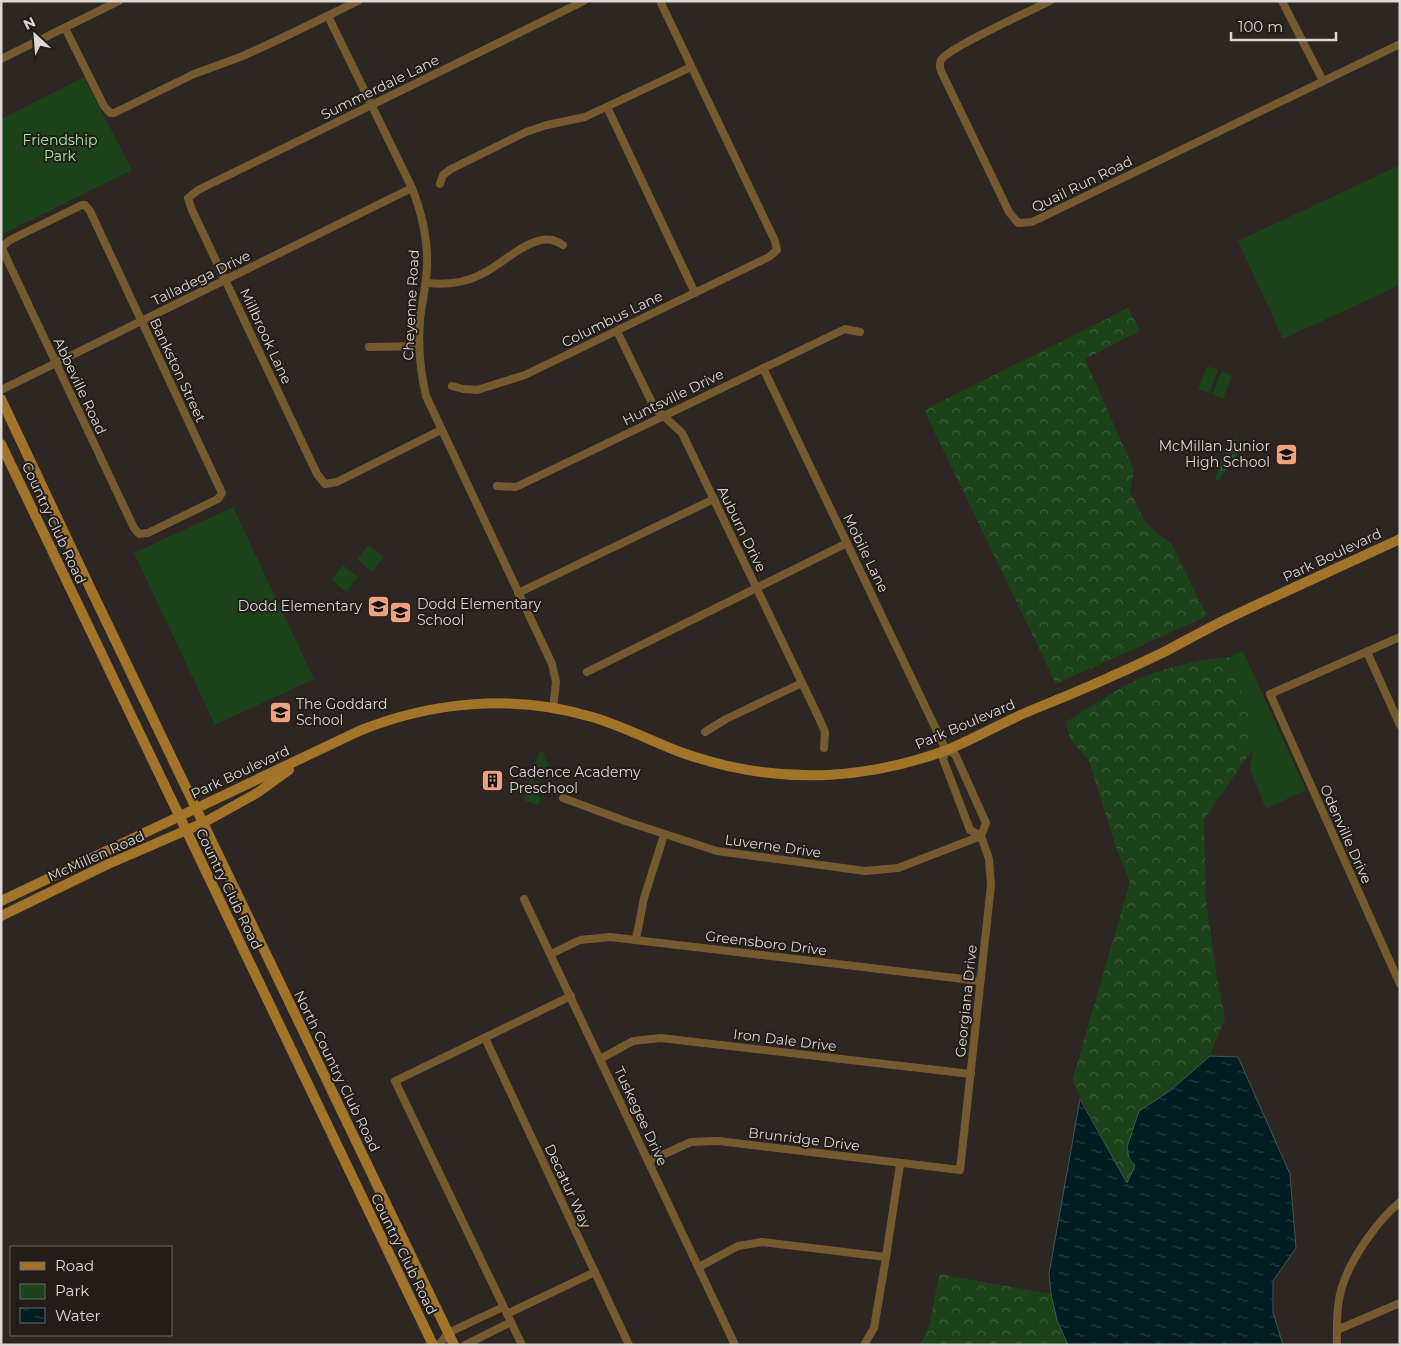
<svg xmlns="http://www.w3.org/2000/svg" width="1401" height="1346" viewBox="0 0 1401 1346" font-family="Montserrat,sans-serif">
<style>
.grass{fill:url(#grass-tufts)}
.forest{fill:url(#forest-crowns)}
.park{fill:#1c421a}
.water{fill:url(#water-ripples);stroke:#425558}
.lines{fill:none;stroke-linecap:round;stroke-linejoin:round}
.minor{stroke:#765a2f;stroke-width:8}
.secondary{stroke:#a27429;stroke-width:10}
.labels{text-anchor:middle;dominant-baseline:central;stroke-width:4;stroke-linejoin:round;paint-order:stroke}
.street-label{font-size:14px;fill:#ddd8d5;stroke:#231d19}
.park-label{font-size:14px;fill:#a5ed9f;stroke:#231d19}
.poi-label{font-size:14px;fill:#ddd8d5;stroke:#231d19;text-anchor:start}
</style>
<defs>
<pattern id="grass-tufts" width="24" height="20" patternUnits="userSpaceOnUse" patternTransform="scale(1.25)"><rect width="24" height="20" fill="#1c421a"/><path d="M3 7l-1-3M5 7V3M7 7l1-3M15 17l-1-3M17 17v-4M19 17l1-3" fill="none" stroke="#3d5d3a"/></pattern>
<pattern id="forest-crowns" width="20" height="18" patternUnits="userSpaceOnUse" patternTransform="scale(1.25)"><rect width="20" height="18" fill="#1c421a"/><path d="M2 6a3 3 0 1 1 6 0M12 15a3 3 0 1 1 6 0" fill="none" stroke="#3d5d3a"/></pattern>
<pattern id="water-ripples" width="26" height="14" patternUnits="userSpaceOnUse" patternTransform="scale(1.25)"><rect width="26" height="14" fill="#001d22"/><path d="M2 4q2-2 4 0t4 0M15 11q2-2 4 0t4 0" fill="none" stroke="#253d41"/></pattern>
</defs>
<rect width="100%" height="100%" fill="#2d2622"/>
<path class="grass" d="M1234,439L1240,441L1241,448L1219,480L1216,481L1215,479L1230,442Z"/>
<g class="forest">
<path d="M1128,308L1140,331L1085,359L1134,470L1130,491L1144,520L1154,531L1171,543L1207,616L1056,684L924,410Z"/>
<path d="M1230,657L1254,729L1255,746L1204,819L1206,900L1216,971L1225,1018L1210,1056L1171,1090L1139,1111L1129,1158L1135,1166L1127,1184L1072,1081L1130,882L1116,847L1089,761L1070,739L1066,722C1093,705 1120,686 1151,674C1176,665 1204,659 1230,657Z"/>
<path d="M939,1274L1051,1294L1057,1320L1068,1345H920L930,1323Z"/>
</g>
<g class="park">
<path d="M84,77L132,170L1,235V119Z"/>
<path d="M1400,165V285L1283,339L1238,241Z"/>
<path d="M1207,366L1218,370L1209,393L1198,389Z"/>
<path d="M1222,371L1232,376L1223,399L1212,394Z"/>
<path d="M233,507L314,679L215,725L134,553Z"/>
<path d="M369,545L384,557L372,572L357,559Z"/>
<path d="M343,565L358,577L346,592L331,580Z"/>
<path d="M1243,651L1306,790L1266,809L1250,770L1252,755L1250,721L1230,657Z"/>
<path d="M540,751L544,752L545,759L548,762L549,770L537,771L540,774L539,778L526,780L524,778L523,772L534,771C533,763 538,759 540,751Z"/>
<path d="M528,781L542,784V792L538,793L540,798L539,804H535L525,801V796L528,792L526,789Z"/>
</g>
<path class="water" d="M1210,1056L1238,1057L1290,1174L1296,1248L1273,1281V1312L1283,1345H1068L1057,1320L1051,1294L1049,1274L1080,1099L1127,1183L1135,1166L1129,1158L1127,1147L1139,1111L1171,1090Z"/>
<g class="lines">
<g class="minor">
<path d="M1050,1C1032,10 948,48 941,60C939,64 940,68 941,71L1009,212L1018,223L1032,222L1400,44"/>
<path d="M1282,1L1323,81"/>
<path d="M328,16L412,188C421,211 427,234 427,259C428,280 422,299 420,320C418,346 420,371 426,396L552,664L556,682L553,708"/>
<path d="M65,28L104,106L110,113H114L194,74L243,56L282,38L358,1"/>
<path d="M1,59L119,1"/>
<path d="M607,107L695,293"/>
<path d="M440,184L443,175L451,169L526,132L547,125L585,117L691,67"/>
<path d="M82,205H85L90,211L222,493L218,499L148,533L139,534L134,528L3,251V246L10,240Z"/>
<path d="M426,283C444,285 464,283 480,275C501,266 529,235 552,240C556,241 560,243 563,245"/>
<path d="M617,331L654,407L682,433L818,716L825,732L824,748"/>
<path d="M369,347L419,346"/>
<path d="M763,368L946,750"/>
<path d="M452,386L463,389L477,390L525,375L769,257L777,250L775,241L660,1"/>
<path d="M1,390L412,188"/>
<path d="M441,430L337,482L325,484L317,474L192,210L188,198L198,190L584,1"/>
<path d="M497,486L516,487L845,329L860,332"/>
<path d="M518,593L714,499"/>
<path d="M1400,637L1270,694L1400,984"/>
<path d="M1367,652L1400,725"/>
<path d="M587,672L847,543"/>
<path d="M705,732L726,719L802,683"/>
<path d="M946,750L943,759L970,830L981,836"/>
<path d="M563,798L628,822L717,851L865,871L898,868L981,836"/>
<path d="M524,899L735,1345"/>
<path d="M636,939L644,898L664,835"/>
<path d="M551,954L580,940L610,937L980,981"/>
<path d="M485,1038L629,1345"/>
<path d="M600,1059L633,1041L661,1038L971,1074"/>
<path d="M649,1161L691,1142L718,1141L960,1170L991,885L989,859L981,836L986,823L955,754L946,750"/>
<path d="M699,1267L738,1246L762,1242L886,1257"/>
<path d="M507,1314L595,1272"/>
<path d="M1337,1330L1400,1303"/>
<path d="M439,1345L448,1333L503,1307"/>
<path d="M465,1345L511,1322"/>
<path d="M522,1345L395,1081L571,996"/>
<path d="M864,1345L874,1328L886,1257L900,1164"/>
<path d="M1337,1345C1337,1324 1336,1303 1343,1284C1352,1257 1378,1220 1400,1202"/>
</g>
<g class="secondary">
<path d="M1,399L94,596L454,1345"/>
<path d="M1,444L433,1345"/>
<path d="M1,901L359,731C433,701 515,694 592,717C623,726 651,741 680,752C727,769 778,777 827,775C867,773 909,764 947,750C976,738 1003,722 1032,710C1077,692 1121,673 1164,652C1187,640 1210,627 1233,616C1288,590 1344,565 1400,539"/>
<path d="M1,916L106,865L203,823L257,793L289,770"/>
</g>
</g>
<defs>
<symbol id="school-square" viewBox="-11 -11 22 22"><rect x="-9" y="-9" width="18" height="18" rx="4" fill="#f1a17d" stroke="#231d19"/><path d="M0-5L7-2L0 1L-7-2ZM-4 1L0 2.5L4 1V4Q0 6-4 4Z" fill="#111"/></symbol>
<symbol id="building-square" viewBox="-11 -11 22 22"><rect x="-9" y="-9" width="18" height="18" rx="4" fill="#f1a17d" stroke="#231d19"/><path d="M-4-6H4V6H1V3H-1V6H-4ZM-2.5-4.3h1.7v1.8h-1.7ZM.8-4.3h1.7v1.8H.8ZM-2.5-1h1.7V.8h-1.7ZM.8-1h1.7V.8H.8Z" fill="#111"/></symbol>
</defs>
<g fill-rule="evenodd">
<use href="#school-square" x="1274" y="442" width="25" height="25"/>
<use href="#school-square" x="366" y="594" width="25" height="25"/>
<use href="#school-square" x="388" y="600" width="25" height="25"/>
<use href="#school-square" x="268" y="700" width="25" height="25"/>
<use href="#building-square" x="480" y="768" width="25" height="25"/>
</g>
<g class="labels">
<g class="street-label">
<text transform="translate(380 87) rotate(-26)">Summerdale Lane</text>
<text transform="translate(1082 184) rotate(-26)">Quail Run Road</text>
<text transform="translate(201 278) rotate(-26)">Talladega Drive</text>
<text transform="translate(411 305) rotate(-87)">Cheyenne Road</text>
<text transform="translate(612 319) rotate(-26)">Columbus Lane</text>
<text transform="translate(266 336) rotate(65)">Millbrook Lane</text>
<text transform="translate(178 370) rotate(65)">Bankston Street</text>
<text transform="translate(80 386) rotate(65)">Abbeville Road</text>
<text transform="translate(673 397) rotate(-26)">Huntsville Drive</text>
<text transform="translate(54 523) rotate(65)">Country Club Road</text>
<text transform="translate(742 529) rotate(64)">Auburn Drive</text>
<text transform="translate(866 553) rotate(64)">Mobile Lane</text>
<text transform="translate(1332 555) rotate(-25)">Park Boulevard</text>
<text transform="translate(965 724) rotate(-23)">Park Boulevard</text>
<text transform="translate(240 772) rotate(-25)">Park Boulevard</text>
<text transform="translate(1346 834) rotate(66)">Odenville Drive</text>
<text transform="translate(773 846) rotate(8)">Luverne Drive</text>
<text transform="translate(96 856) rotate(-24)">McMillen Road</text>
<text transform="translate(229 889) rotate(64)">Country Club Road</text>
<text transform="translate(766 943) rotate(7)">Greensboro Drive</text>
<text transform="translate(966 1001) rotate(-84)">Georgiana Drive</text>
<text transform="translate(785 1040) rotate(7)">Iron Dale Drive</text>
<text transform="translate(337 1071) rotate(64)">North Country Club Road</text>
<text transform="translate(641 1116) rotate(65)">Tuskegee Drive</text>
<text transform="translate(804 1139) rotate(7)">Brunridge Drive</text>
<text transform="translate(568 1186) rotate(65)">Decatur Way</text>
<text transform="translate(404 1254) rotate(64)">Country Club Road</text>
</g>
<g class="park-label">
<text x="60" y="140">Friendship<tspan x="60" dy="16">Park</tspan></text>
</g>
<g class="poi-label">
<text x="1270" y="446" text-anchor="end">McMillan Junior<tspan x="1270" dy="16">High School</tspan></text>
<text x="417" y="604">Dodd Elementary<tspan x="417" dy="16">School</tspan></text>
<text x="362" y="606" text-anchor="end">Dodd Elementary</text>
<text x="296" y="704">The Goddard<tspan x="296" dy="16">School</tspan></text>
<text x="509" y="772">Cadence Academy<tspan x="509" dy="16">Preschool</tspan></text>
</g>
</g>
<rect width="1401" height="1346" fill="none" stroke="#ddd8d5" stroke-width="5"/>
<rect x="10" y="1246" width="162" height="90" fill="#231d19" stroke="#6d6864"/>
<rect x="20" y="1262" width="25" height="8" fill="#a27429" stroke="#6d6864"/>
<text x="55" y="1271" font-size="15" fill="#ddd8d5">Road</text>
<rect x="20" y="1284" width="25" height="15" fill="#1c421a" stroke="#6d6864"/>
<text x="55" y="1296" font-size="15" fill="#ddd8d5">Park</text>
<rect x="20" y="1308" width="25" height="15" fill="url(#water-ripples)" stroke="#6d6864"/>
<text x="55" y="1321" font-size="15" fill="#ddd8d5">Water</text>
<g transform="translate(35 35) rotate(334)" stroke="#231d19" stroke-width="4" paint-order="stroke">
<path d="M0-4L9 19L0 12L-9 19Z" fill="#ddd8d5"/>
<text y="-8" font-size="14" font-weight="bold" text-anchor="middle" fill="#ddd8d5">N</text>
</g>
<path d="M1231 32v8h105v-8" fill="none" stroke="#ddd8d5" stroke-width="2.5"/>
<text x="1238" y="32" font-size="15" fill="#ddd8d5" stroke="#231d19" stroke-width="4" paint-order="stroke">100 m</text>
</svg>
